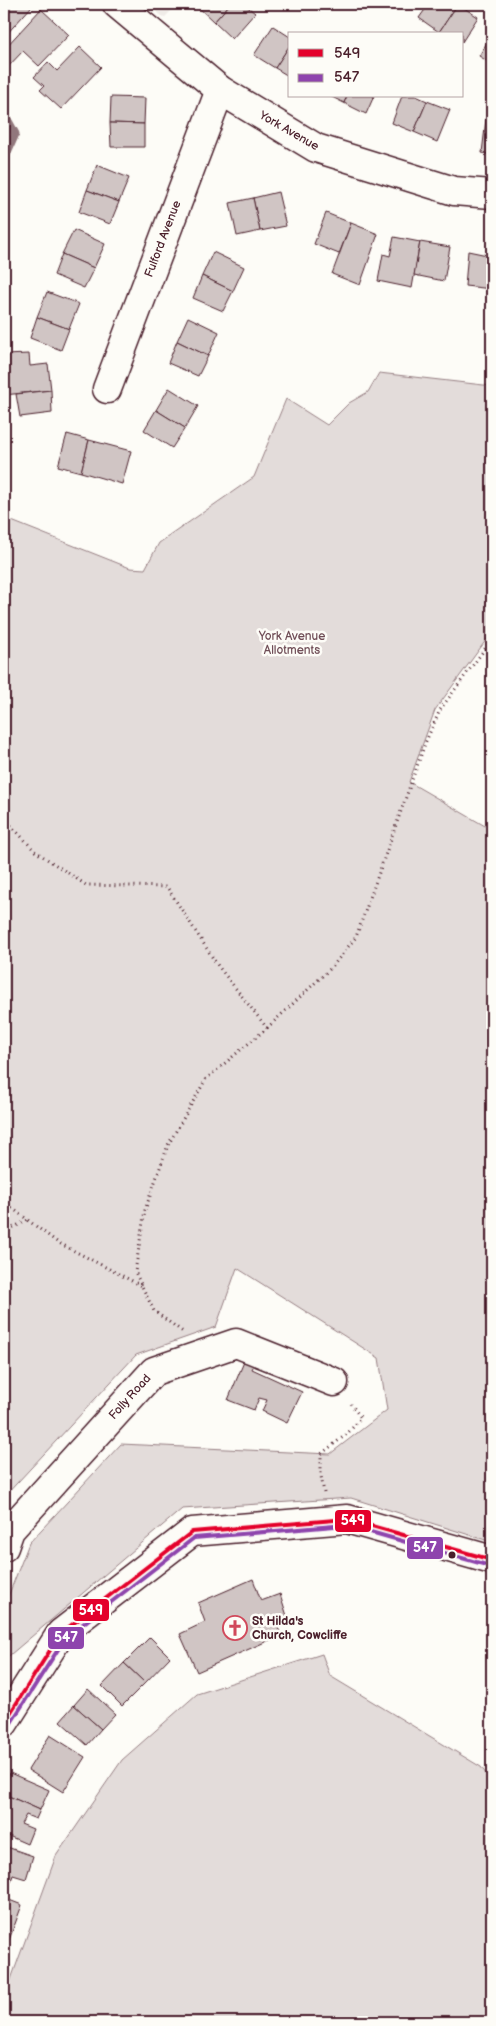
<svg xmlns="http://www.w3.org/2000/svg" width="496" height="2026" viewBox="0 0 496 2026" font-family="'Balsamiq Sans',sans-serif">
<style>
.built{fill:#f0ece8}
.green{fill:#e3dcda;stroke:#967e82}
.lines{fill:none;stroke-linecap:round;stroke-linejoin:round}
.stream{stroke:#91777b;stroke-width:9}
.building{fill:#d0c5c4;stroke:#4a1f2b}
.minor-casing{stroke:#4a1f2b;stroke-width:31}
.path{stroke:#4a1f2b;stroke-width:3;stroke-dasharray:1 4;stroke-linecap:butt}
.minor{stroke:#fdfcf7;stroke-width:28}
.bus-1-casing{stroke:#fdfcf7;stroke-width:8}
.bus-2-casing{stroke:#fdfcf7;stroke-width:8}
.bus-1{stroke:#e4002b;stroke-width:4}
.bus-2{stroke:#8e44ad;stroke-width:4}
.bus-dot{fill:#4a1f2b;stroke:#fdfcf7;stroke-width:2}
.labels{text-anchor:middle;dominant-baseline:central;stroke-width:5;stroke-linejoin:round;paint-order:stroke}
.street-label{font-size:12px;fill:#4a1f2b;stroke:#fdfcf7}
.park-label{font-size:12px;fill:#704e57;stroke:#fdfcf7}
.poi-label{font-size:12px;font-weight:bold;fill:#4a1f2b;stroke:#fdfcf7;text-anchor:start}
.line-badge{stroke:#fdfcf7;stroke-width:2}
.badge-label{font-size:14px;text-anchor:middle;font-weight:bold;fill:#fff}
</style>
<rect width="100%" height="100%" fill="#fdfcf7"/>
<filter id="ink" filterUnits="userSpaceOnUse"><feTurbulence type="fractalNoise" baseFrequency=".02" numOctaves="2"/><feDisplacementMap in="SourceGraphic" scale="10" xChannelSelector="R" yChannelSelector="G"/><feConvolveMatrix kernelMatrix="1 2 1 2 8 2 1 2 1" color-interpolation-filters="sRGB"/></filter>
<g filter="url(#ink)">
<path class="built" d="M148,4H178L164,18Z"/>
<g class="green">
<path d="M379,373L492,386V632L435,710L409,782L492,830V1542L351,1498L182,1509L4,1660V1607L29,1543L121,1444L330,1454L387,1410L379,1358L237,1268L216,1327L136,1355L4,1497V518L130,568L145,569L159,543L254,477L286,399L327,425L349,403L368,392Z"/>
<path d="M322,1654L330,1676L481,1767L492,1782V2022H4L10,1982L56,1856L122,1760L197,1694Z"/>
</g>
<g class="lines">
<path class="stream" d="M4,114L15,134L4,159"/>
</g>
<g class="building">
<path d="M4,4L33,5L4,37Z"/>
<path d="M197,4H230L214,22L196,5Z"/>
<path d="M230,4H244L255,13L232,39L214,22Z"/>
<path d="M429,4H458L439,32L419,18Z"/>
<path d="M458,4L478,17L462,42V34H442L439,32Z"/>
<path d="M41,9L69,35L39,66L23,51L4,71V49Z"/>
<path d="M273,26L290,37V45L275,68L254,55Z"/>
<path d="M492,34V64L479,56Z"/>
<path d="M290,45V77L275,68Z"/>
<path d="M80,47L101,67L61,109L40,90L44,86L34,77L48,62L57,71Z"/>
<path d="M330,96H347L344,103Z"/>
<path d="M347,96H374L366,114L344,103Z"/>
<path d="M402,96H416L427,101L414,132L392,123Z"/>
<path d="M111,97L145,98L144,124L110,123Z"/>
<path d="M427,101L450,110L437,142L414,132Z"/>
<path d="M486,119L492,120V155L482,153Z"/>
<path d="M110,123L144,124V147H111Z"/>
<path d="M97,165L129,178L119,202L87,190Z"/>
<path d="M87,190L119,202L110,224L79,212Z"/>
<path d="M278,192L286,226L260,231L253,198Z"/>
<path d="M253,198L260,231L237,236L230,203Z"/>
<path d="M326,213L351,223L339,254L314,244Z"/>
<path d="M351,223L378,234L360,285L332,274Z"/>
<path d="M74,230L105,244L94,268L62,254Z"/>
<path d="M394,237L420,242L412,288L378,281L383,254L390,256Z"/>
<path d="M420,242L450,247L444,281L414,275Z"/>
<path d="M468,251L492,256V289L465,286Z"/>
<path d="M213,252L244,267L233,291L202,276Z"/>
<path d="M62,254L94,268L84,288L54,275Z"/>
<path d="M202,276L233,291L223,311L193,298Z"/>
<path d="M47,292L79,304L69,329L37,317Z"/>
<path d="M37,317L69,329L61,350L30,338Z"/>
<path d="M188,317L219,332L208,356L177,341Z"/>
<path d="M177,341L208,356L198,376L168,363Z"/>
<path d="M29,354L30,366L48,364L51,390L4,395V355Z"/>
<path d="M169,388L198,406L185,428L156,410Z"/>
<path d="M51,390L52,413L20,417L16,394Z"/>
<path d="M156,410L185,428L172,448L144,430Z"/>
<path d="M67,434L89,440L81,472L58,466Z"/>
<path d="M89,440L131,451L122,484L81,472Z"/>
<path d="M246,1357L256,1361L252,1369L302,1392L287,1423L262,1411L267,1400L259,1398L254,1410L228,1400Z"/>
<path d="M253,1579L261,1601L280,1594L287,1616L275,1620L281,1635L197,1672L180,1634L205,1622L198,1603Z"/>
<path d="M150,1637L170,1657L145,1683L124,1663Z"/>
<path d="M124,1663L145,1683L122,1706L102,1686Z"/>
<path d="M88,1689L115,1714L101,1729L74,1705Z"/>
<path d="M74,1705L101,1729L87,1745L60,1721Z"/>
<path d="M50,1735L85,1757L63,1792L28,1770Z"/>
<path d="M10,1773L49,1790L40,1810L4,1794V1788Z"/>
<path d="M4,1794L40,1810L36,1819L26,1815L21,1824L33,1829L27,1844L4,1834Z"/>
<path d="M4,1846L33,1856L26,1879L13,1875L6,1896L4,1895Z"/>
<path d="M4,1898L22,1905L9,1940L4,1938Z"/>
</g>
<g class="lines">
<defs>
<g id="minor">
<path d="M117,4L220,90L316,148L454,191L492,194"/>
<path d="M107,389L220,90"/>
<path d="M4,1547L10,1530L154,1371L236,1343L334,1382"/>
<path d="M4,1723L61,1633L192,1532L347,1519L492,1560"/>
</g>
</defs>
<use href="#minor" class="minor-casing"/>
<g class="path">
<path d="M4,818L35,851L86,885L167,887L218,966L267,1028L206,1079L168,1145L145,1210L135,1272L154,1311L183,1332"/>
<path d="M267,1028L332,967L356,937L426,741L440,710L492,639"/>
<path d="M4,1202L57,1242L142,1286"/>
<path d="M4,1232L28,1220"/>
<path d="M324,1493L321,1476V1454L347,1434L361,1418L351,1404"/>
</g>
<use href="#minor" class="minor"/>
<defs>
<path id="bus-1" d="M4,1723L61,1633L192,1532L347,1519L492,1560"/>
<path id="bus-2" d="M9,1726L66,1637L194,1538L346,1525L490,1566"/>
</defs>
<use href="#bus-1" class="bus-1-casing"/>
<use href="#bus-2" class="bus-2-casing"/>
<use href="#bus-1" class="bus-1"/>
<use href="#bus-2" class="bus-2"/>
</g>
</g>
<defs>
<symbol id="church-ring" viewBox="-11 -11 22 22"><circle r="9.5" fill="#fdfcf7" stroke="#d1495b" stroke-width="1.5"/><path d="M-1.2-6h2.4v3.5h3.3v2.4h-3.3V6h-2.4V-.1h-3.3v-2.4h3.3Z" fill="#d1495b"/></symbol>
</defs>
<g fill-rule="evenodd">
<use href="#church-ring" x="221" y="1614" width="28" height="28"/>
</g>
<circle class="bus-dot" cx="452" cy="1555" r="4.5"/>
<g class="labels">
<g class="street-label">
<text transform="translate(289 131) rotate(30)">York Avenue</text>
<text transform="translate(163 239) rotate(-69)">Fulford Avenue</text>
<text transform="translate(130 1397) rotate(-48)">Folly Road</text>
</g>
<g class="park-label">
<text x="292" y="636">York Avenue<tspan x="292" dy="14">Allotments</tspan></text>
</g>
<g class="poi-label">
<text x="252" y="1621">St Hilda's<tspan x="252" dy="14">Church, Cowcliffe</tspan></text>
</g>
</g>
<g class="line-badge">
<rect x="334" y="1509" width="38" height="24" rx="5" fill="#e4002b"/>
<rect x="406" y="1536" width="38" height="24" rx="5" fill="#8e44ad"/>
<rect x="72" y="1598" width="38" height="24" rx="5" fill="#e4002b"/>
<rect x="47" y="1626" width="38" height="24" rx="5" fill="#8e44ad"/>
</g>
<g class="badge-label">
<text x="353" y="1525">549</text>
<text x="425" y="1552">547</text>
<text x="91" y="1615">549</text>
<text x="66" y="1642">547</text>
</g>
<rect width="496" height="2026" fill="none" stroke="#fdfcf7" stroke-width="20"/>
<rect x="10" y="10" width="476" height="2006" fill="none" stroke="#4a1f2b" stroke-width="2" filter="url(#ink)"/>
<rect x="288" y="32" width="175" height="65" fill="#fdfcf7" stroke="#b5a4a5"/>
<rect x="298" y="49" width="25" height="8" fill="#e4002b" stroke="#b5a4a5"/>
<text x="334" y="58" font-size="15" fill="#4a1f2b">549</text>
<rect x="298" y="74" width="25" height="8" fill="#8e44ad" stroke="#b5a4a5"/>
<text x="334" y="82" font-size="15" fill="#4a1f2b">547</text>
</svg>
